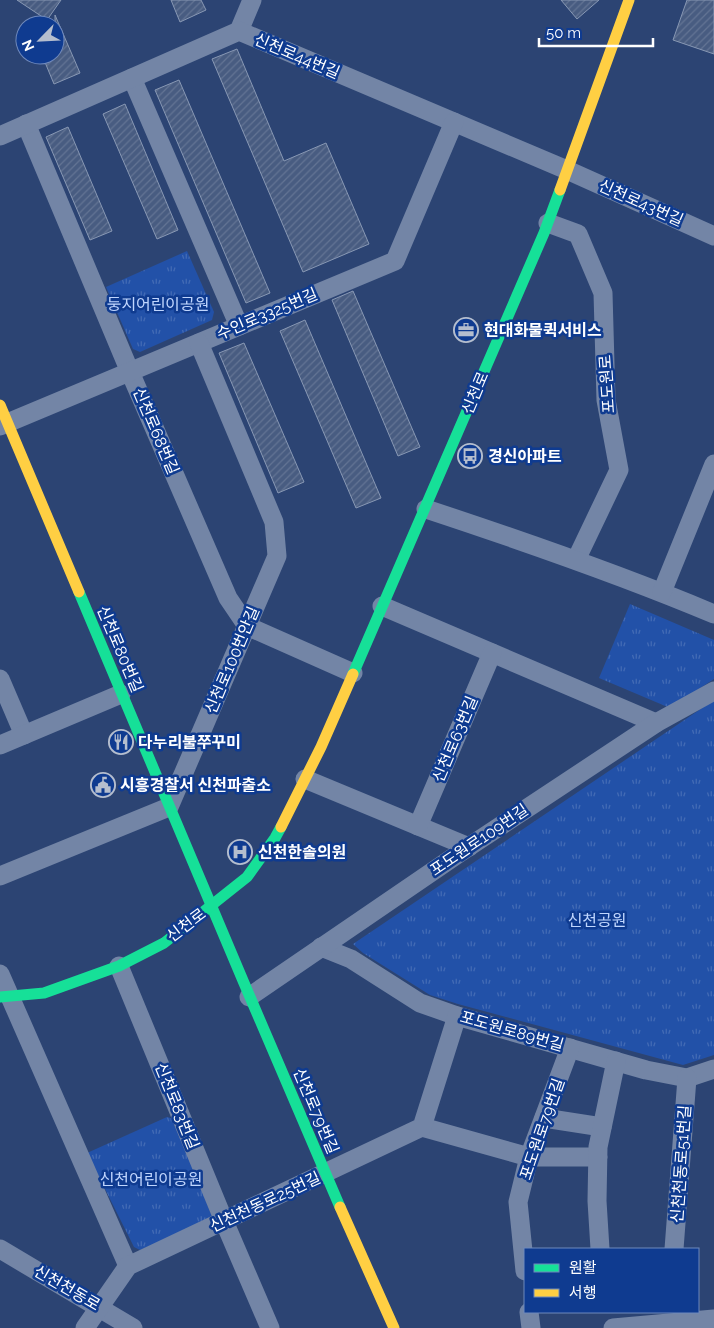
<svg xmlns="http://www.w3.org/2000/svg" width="714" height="1328" viewBox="0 0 714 1328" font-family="Raleway,'Noto Sans KR',sans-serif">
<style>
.grass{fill:url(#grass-tufts)}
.building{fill:url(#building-hatch);stroke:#8898b4}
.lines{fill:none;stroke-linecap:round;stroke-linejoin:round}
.street{stroke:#7385a6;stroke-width:19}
.fast{stroke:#16e098;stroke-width:11}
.slow{stroke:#ffcf43;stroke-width:11}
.labels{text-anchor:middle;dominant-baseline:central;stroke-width:5;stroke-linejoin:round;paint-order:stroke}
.street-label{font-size:16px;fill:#fff;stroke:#0f3b90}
.park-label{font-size:16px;fill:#c0d6fe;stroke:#0f3b90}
.poi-label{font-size:16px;font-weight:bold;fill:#fff;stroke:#0f3b90;text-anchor:start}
</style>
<defs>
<pattern id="grass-tufts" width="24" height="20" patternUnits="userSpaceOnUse" patternTransform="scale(1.25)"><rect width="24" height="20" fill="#2251a8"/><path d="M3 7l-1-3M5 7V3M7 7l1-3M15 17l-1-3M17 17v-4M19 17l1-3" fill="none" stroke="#436bb5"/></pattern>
<pattern id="building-hatch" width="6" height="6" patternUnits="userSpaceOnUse" patternTransform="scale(1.25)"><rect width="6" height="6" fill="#485c81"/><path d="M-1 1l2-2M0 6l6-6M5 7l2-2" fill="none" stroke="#637494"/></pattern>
</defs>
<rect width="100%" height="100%" fill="#2c4473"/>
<g class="grass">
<path d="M187,251L214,312L212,320L140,352L133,349L106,287Z"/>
<path d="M630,604L714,640V679L670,708L599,678Z"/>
<path d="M714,700V1055L683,1065L458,1004L430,995L363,953L353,944Z"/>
<path d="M167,1117L174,1119L213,1219L140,1250L134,1247L87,1153Z"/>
</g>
<g class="building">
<path d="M17,0H61L47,20Z"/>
<path d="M171,0H201L206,10L180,22Z"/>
<path d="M561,0H599L577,19Z"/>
<path d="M687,0H714V54L673,40Z"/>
<path d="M55,15L80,73L54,84L42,55H55Z"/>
<path d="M237,49L284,161L326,143L369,244L303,272L212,59Z"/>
<path d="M179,80L270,293L246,303L155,90Z"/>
<path d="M125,104L178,230L157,239L103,114Z"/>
<path d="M68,127L112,231L90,240L46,137Z"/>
<path d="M353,291L420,447L398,456L332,300Z"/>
<path d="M305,320L381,498L356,508L280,331Z"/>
<path d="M244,343L304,482L278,493L219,353Z"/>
</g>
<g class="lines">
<g class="street">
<path d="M239,31L252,0"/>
<path d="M132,78L239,326"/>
<path d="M26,124L130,372L228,598L247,626L353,673"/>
<path d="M0,136L239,31L567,170L714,236"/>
<path d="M548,223L578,234L603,293L606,400L619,470L576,560"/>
<path d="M0,426L395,261L454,122"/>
<path d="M426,509C523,541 619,574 714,614"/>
<path d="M662,592L714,464"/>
<path d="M382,606L656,723"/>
<path d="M0,679L24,735"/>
<path d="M0,745L121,694"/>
<path d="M305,779L469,847"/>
<path d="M418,826L492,653"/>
<path d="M0,876L169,807L277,556L274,522L199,343"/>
<path d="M321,947L351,959L420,1003L457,1016L646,1070L687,1078L714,1069"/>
<path d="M119,966L224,1221L270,1328"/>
<path d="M0,974L128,1266"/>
<path d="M249,997L461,852L656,723L714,691"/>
<path d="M544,1118L602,1127"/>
<path d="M422,1127L529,1157H598"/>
<path d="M0,1249L133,1328"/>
<path d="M600,1249L597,1201L598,1147L616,1061"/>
<path d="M674,1249L687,1078"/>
<path d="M525,1271L518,1202L529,1157L570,1048"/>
<path d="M529,1312L531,1328"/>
<path d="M85,1328L128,1266L422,1127L457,1016"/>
<path d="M613,1328L714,1319"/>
</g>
<g class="fast">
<path d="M79,592L244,983L340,1207"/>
<path d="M353,674L544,233L560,190"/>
<path d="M0,997L44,993L119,966L164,943L247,877L275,838L281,827"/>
</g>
<g class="slow">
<path d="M560,190L629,0"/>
<path d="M0,405L79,592"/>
<path d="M281,827L321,747L353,674"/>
<path d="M340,1207L394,1328"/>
</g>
</g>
<defs>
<symbol id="office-ring" viewBox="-11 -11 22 22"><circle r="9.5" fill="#0f3b90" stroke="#b5bece" stroke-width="1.5"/><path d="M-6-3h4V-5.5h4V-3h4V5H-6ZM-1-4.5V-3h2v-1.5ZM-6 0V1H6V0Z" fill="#b5bece"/></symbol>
<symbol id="bus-ring" viewBox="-11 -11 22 22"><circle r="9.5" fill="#0f3b90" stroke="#b5bece" stroke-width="1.5"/><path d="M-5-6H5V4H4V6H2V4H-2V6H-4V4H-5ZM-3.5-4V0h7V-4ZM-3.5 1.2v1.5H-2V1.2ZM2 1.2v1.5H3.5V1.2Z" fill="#b5bece"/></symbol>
<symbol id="restaurant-ring" viewBox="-11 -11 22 22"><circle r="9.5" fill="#0f3b90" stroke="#b5bece" stroke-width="1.5"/><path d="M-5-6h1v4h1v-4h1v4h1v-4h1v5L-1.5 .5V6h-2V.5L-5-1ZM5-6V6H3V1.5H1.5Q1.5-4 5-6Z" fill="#b5bece"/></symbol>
<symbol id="civic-ring" viewBox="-11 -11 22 22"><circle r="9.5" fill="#0f3b90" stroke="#b5bece" stroke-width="1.5"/><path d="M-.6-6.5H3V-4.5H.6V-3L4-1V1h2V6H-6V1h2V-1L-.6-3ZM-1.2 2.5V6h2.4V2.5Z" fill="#b5bece"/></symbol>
<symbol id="hospital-ring" viewBox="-11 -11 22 22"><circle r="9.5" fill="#0f3b90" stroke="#b5bece" stroke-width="1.5"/><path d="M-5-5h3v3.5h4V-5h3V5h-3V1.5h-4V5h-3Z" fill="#b5bece"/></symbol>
</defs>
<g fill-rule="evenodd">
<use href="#office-ring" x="452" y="316" width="28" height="28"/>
<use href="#bus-ring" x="456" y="442" width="28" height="28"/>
<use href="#restaurant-ring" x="107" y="728" width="28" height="28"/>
<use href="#civic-ring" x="89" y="771" width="28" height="28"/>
<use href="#hospital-ring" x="226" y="838" width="28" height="28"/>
</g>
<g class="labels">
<g class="street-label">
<text transform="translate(297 56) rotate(23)">신천로44번길</text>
<text transform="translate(641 203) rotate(24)">신천로43번길</text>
<text transform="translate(267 314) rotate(-23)">수인로3325번길</text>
<text transform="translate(607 384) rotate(-94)">포도원로</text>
<text transform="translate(475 393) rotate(-67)">신천로</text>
<text transform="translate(156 431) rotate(67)">신천로68번길</text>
<text transform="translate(120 649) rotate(67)">신천로80번길</text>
<text transform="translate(232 660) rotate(-67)">신천로100번안길</text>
<text transform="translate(455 739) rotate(-67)">신천로63번길</text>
<text transform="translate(479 840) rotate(-34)">포도원로109번길</text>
<text transform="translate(186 925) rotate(-37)">신천로</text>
<text transform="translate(512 1031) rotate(16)">포도원로89번길</text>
<text transform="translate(177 1106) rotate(68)">신천로83번길</text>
<text transform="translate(316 1111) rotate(67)">신천로79번길</text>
<text transform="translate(542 1129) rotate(-71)">포도원로79번길</text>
<text transform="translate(681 1164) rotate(-86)">신천천동로51번길</text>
<text transform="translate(265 1202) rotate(-25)">신천천동로25번길</text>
<text transform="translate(67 1288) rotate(30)">신천천동로</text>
</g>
<g class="park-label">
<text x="158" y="304">둥지어린이공원</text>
<text x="597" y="920">신천공원</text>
<text x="151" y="1179">신천어린이공원</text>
</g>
<g class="poi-label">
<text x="484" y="330">현대화물퀵서비스</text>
<text x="488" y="456">경신아파트</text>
<text x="138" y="742">다누리불쭈꾸미</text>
<text x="120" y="785">시흥경찰서 신천파출소</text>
<text x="258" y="852">신천한솔의원</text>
</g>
</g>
<rect x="524" y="1248" width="175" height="65" fill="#0f3b90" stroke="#6f89bc"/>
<rect x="534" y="1264" width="25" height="8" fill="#16e098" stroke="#6f89bc"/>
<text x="569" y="1273" font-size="15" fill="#ffffff">원활</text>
<rect x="534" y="1289" width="25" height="8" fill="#ffcf43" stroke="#6f89bc"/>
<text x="569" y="1298" font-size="15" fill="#ffffff">서행</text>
<g transform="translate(40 40) rotate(246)"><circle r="24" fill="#0f3b90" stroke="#6f89bc"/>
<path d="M0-4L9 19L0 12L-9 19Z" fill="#b5bece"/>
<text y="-8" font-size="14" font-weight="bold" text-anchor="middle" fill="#ffffff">N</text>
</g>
<path d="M539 38v8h114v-8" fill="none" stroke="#ffffff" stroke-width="2.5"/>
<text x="546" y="38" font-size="15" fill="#ffffff" stroke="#0f3b90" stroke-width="4" paint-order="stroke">50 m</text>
</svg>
